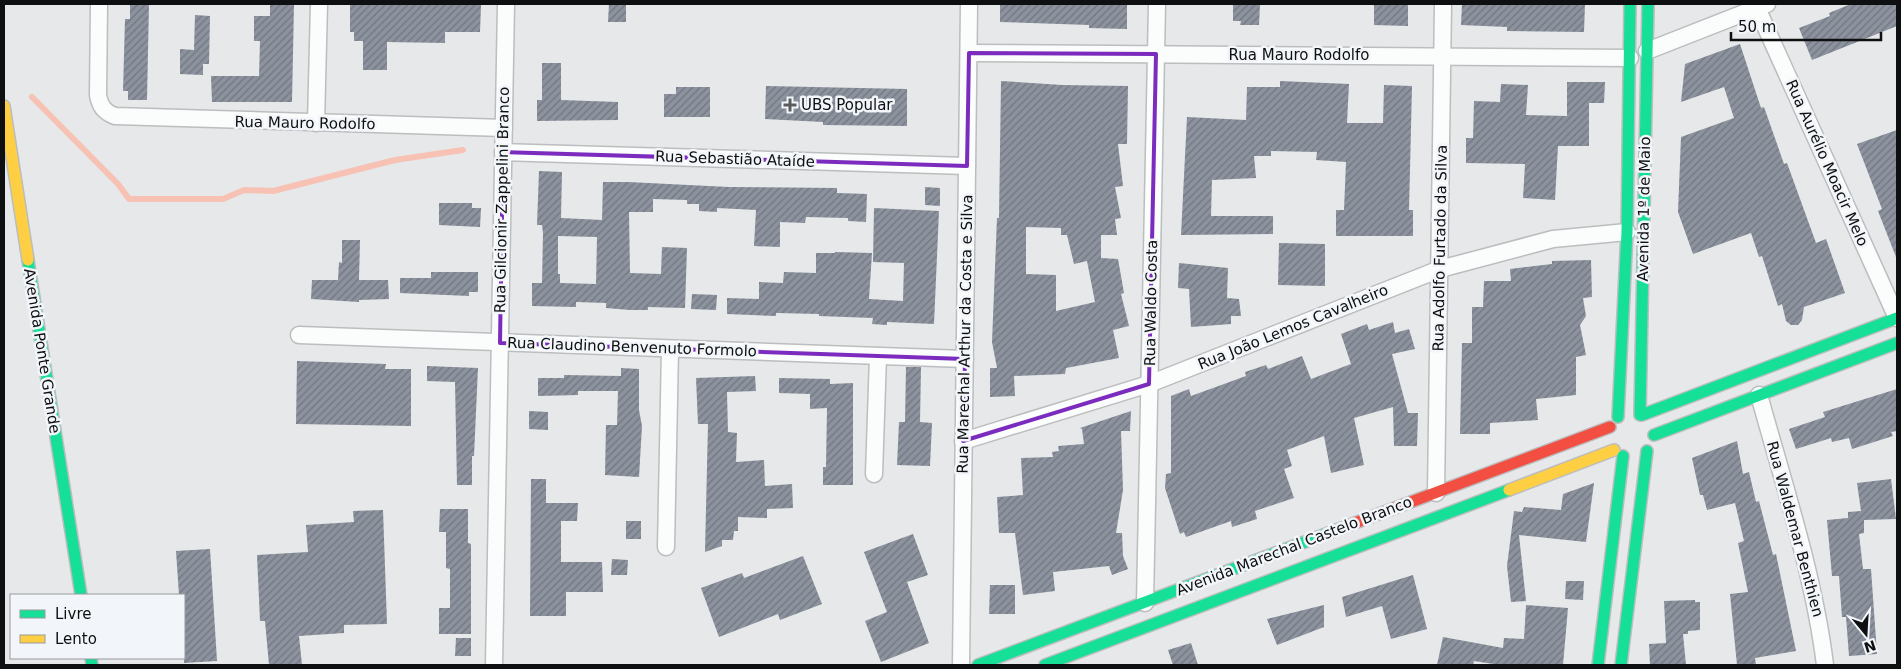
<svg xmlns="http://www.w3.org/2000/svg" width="1901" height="669" viewBox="0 0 1901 669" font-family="'DejaVu Sans',sans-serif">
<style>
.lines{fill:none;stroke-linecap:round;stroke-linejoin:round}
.stream{stroke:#f7c2b3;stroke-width:6}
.building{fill:url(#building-hatch);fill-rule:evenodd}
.street-casing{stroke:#bbbdbe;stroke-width:19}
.fast-casing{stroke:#bbbdbe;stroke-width:14}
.slow-casing{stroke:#bbbdbe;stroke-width:14}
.jam-casing{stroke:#bbbdbe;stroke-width:14}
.street{stroke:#fbfcfc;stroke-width:16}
.fast{stroke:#16e098;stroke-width:11}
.slow{stroke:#ffcf43;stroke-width:11}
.jam{stroke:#f24e42;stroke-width:11}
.marked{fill:none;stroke:#7b2cbf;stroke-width:4;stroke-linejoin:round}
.poi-dot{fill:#5a5b5c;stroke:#f2f5f9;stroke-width:2}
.labels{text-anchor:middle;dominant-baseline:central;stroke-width:5;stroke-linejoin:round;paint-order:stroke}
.street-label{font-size:15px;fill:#0e0f10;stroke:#f2f5f9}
.poi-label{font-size:15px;fill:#0e0f10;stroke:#f2f5f9;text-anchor:start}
</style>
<defs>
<pattern id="building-hatch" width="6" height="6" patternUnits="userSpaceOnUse" patternTransform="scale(1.25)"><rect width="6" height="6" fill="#8c939e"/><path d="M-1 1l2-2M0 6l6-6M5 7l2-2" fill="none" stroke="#71767f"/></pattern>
</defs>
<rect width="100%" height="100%" fill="#e6e8ea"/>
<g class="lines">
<path class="stream" d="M32,97L118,184L129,199H223L244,190L273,191L395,160L463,150"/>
</g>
<g class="building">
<path d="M130,4H149L147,100H128V91H123L125,19H130Z"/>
<path d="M270,4H294L292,102H212L211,76H259L260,41H254V16H270Z"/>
<path d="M350,4L481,5L480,32H445V43L387,42V70H363V41H354V32H350Z"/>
<path d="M609,4H626V22H608Z"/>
<path d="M1000,4H1127V29L1089,28V25L1000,22Z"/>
<path d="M1233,4H1260L1259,25H1240L1241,21H1233Z"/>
<path d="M1374,4H1408V26L1374,25Z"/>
<path d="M1462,4H1585L1584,32L1507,31V27L1461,25Z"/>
<path d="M1851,4H1897V26L1812,60L1799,28L1830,16L1829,13Z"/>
<path d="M195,15L210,16L209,64H203V75L180,74V49L194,50Z"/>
<path d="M1740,44L1761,108L1764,107L1784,164L1787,163L1816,243L1826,239L1845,293L1804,307L1802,320L1798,325H1791L1786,321L1782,304L1778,306L1762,256L1759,257L1751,233L1693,254L1678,212L1681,137L1734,118L1724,87L1681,102L1685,64Z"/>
<path d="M542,63H561V100L618,102V120L537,121V100H542Z"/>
<path d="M1001,81L1062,85L1128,86L1127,144H1118L1123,186L1115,187L1121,218L1115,219L1117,235H1101V258L1118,259L1124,293L1121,294L1129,326L1113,330L1119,358L1066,368L1065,374L1014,376L1015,396L990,397V368H997L992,342L997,218H999ZM1026,227L1061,228V235H1067L1074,264L1087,261L1095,302L1056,311V275L1026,274Z"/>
<path d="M1280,81L1349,84L1347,123H1383L1384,85L1412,86L1409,210H1413V236H1336V210H1344L1346,162L1316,160L1317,152L1271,151V156H1254L1256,178L1212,180L1211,216H1273V234L1181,235L1187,117L1246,120L1247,87H1280Z"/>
<path d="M1567,82H1605L1604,103H1589V146H1558L1555,200L1523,198L1525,164L1466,163V138H1473L1474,101L1500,102L1501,84L1528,85L1526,115L1567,116Z"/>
<path d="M766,86L907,89V126L823,125V122L765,119Z"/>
<path d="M676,87H710V117H664V94H676Z"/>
<path d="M1897,130V257H1896L1878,211L1882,209L1857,144Z"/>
<path d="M539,171L562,172L561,218L602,220L603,182H628L729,187L837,188V193L867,194L866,222L848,221V218L806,217L805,223L780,222V247L754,246L756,210L717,208V212L699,211V204H687V200L653,199V212H629L630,273L661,274L662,247L687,248L685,308L648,307V310H630L606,308V303L576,302V307L532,306V283H542L543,233L542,225H537ZM558,236L597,237L596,284L560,283V274H558Z"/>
<path d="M925,187L940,188V206L925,205Z"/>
<path d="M439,203H472V208H481L480,227L439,225Z"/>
<path d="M874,208L939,211L934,324L887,322V325L872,324L873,318L819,316V314L776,313V316L727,314V298L759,299V282L783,283L784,272L816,273V253H835V252L872,253L869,299L903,301L904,263L873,262Z"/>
<path d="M342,240H360L359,280H388L389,299L359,300V302L311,299L312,280H338L339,262L342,263Z"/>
<path d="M1279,243L1325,244V286L1278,285Z"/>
<path d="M1591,260L1592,297L1583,298L1586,316L1580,325L1586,355L1576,357V395L1536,399L1538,420L1490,423V434H1460L1462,343H1472V307H1483L1484,281H1511L1510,269L1552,264V261Z"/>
<path d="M1179,263L1228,268L1227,298L1239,299L1241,316H1231V324L1191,327L1189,289L1178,288Z"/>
<path d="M431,272H478V292H469V296L400,293V278H431Z"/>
<path d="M692,294L717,295L716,310L691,309Z"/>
<path d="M1393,322L1395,333L1409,329L1415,349L1392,354L1408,413H1418L1417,446H1394L1393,407L1354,418L1364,465L1331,473L1324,436L1287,450L1292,466L1284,469L1294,498L1255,511L1257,519L1232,527L1231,521L1186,537L1184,532L1180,534L1165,488L1166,474L1171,473V396L1189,389L1191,396L1246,376L1245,372L1266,365L1268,369L1302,356L1311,379L1351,364L1341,334L1367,324L1369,330Z"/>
<path d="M297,361L386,364L385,369H411V426L296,424Z"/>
<path d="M427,366L478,368L474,456H472V485H457L455,382L427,381Z"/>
<path d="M906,367H921L920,422L932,423L930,466L897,465L899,422H905Z"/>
<path d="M621,368L639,369V410L642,426L639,477L605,475L606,425H617L618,391H578V395L538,396V378H564V375L621,376Z"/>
<path d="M755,376L756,391L727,392L728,432L737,433L736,462L764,460L765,486L792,484L793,508L767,509V518L738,517V531H734L733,540H722V546L705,552L708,424H698L696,378Z"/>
<path d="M779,378L830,379V384L853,383V485H823V467H826L827,408L810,409V394L779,393Z"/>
<path d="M1897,389V431L1891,432L1893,436L1852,449L1849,438L1832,442L1831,438L1796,449L1789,429L1825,417L1823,412Z"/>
<path d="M529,411L548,412V430L529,429Z"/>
<path d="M1131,411L1130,431H1121L1123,490L1116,533H1122L1123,556L1128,569L1112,575L1109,566L1053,572L1055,591L1023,595L1015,533H999L997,497L1023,495L1021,458L1053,457L1052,452L1059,451L1058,446L1084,444L1082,429L1080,428Z"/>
<path d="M1737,441L1743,474L1749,472L1756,502L1759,501L1773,555L1776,554L1796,651L1755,658L1756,665H1737L1730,594L1748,592L1738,543L1744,541L1735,503L1707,510L1703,495H1700L1692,458Z"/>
<path d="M531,479H546V503H578L577,521H561V562H602L603,592H566V616H530Z"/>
<path d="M1891,479L1896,519L1864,520V533L1859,534L1863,569H1871L1877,654L1849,656L1846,617H1842L1839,576H1832L1827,520L1848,518V512L1861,511L1857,483Z"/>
<path d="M1594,483L1586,542L1519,535L1526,601L1511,602L1507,566L1514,511L1522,512L1524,507L1561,510L1563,494Z"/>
<path d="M440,509H468V543L471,544V634H439V608H450V569L446,568V532H439Z"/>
<path d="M383,510L387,624L344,625V633L299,636L302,665H269L265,621H260L257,555L308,552L306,525L354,522L353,511Z"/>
<rect x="626" y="521" width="15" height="18"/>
<path d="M913,534L928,575L907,582L929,643L881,662L865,621L887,612L864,552Z"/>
<path d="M210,549L217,661L184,663V595H179L176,551Z"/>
<path d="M803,556L822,604L780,620L778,614L719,637L701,588L742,573L744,578Z"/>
<path d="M612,559L628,560L627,575H611Z"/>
<path d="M1413,575L1427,629L1391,639L1382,606L1346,617L1342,597Z"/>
<path d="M1566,581H1584L1583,600L1565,599Z"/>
<path d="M990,585H1015V614H989Z"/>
<path d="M1695,600V602H1700V630L1688,631V634H1683L1686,665H1650L1649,644L1666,643L1664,601Z"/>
<path d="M1324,605V627L1277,645L1267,619Z"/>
<path d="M1526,605L1568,608L1563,665H1500L1474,661L1473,665H1437L1443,637L1503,648L1504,638L1524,639Z"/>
<path d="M456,638H471V656H455Z"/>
<path d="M1191,643L1198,665H1173L1168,650Z"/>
</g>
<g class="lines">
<defs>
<g id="street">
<path d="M99,4L98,95C100,106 104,112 115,116L504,128"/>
<path d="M1757,8L1897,318"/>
<path d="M1647,51L1767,4"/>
<path d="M969,53L1630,58"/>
<path d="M316,123L319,4"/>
<path d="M503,152L967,166"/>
<path d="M299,335L965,359"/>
<path d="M1759,395C1783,482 1814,575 1825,665"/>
<path d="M963,441L1149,384L1440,269L1553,239L1627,232"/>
<path d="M874,474L878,356"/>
<path d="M1436,493L1443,4"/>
<path d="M666,547L670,349"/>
<path d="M1145,603L1157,4"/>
<path d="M494,665L506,4"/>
<path d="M961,665L969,4"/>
</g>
<g id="fast">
<path d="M28,260L81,595"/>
<path d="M1640,415L1648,4"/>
<path d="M1642,415L1897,318"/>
<path d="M1618,417L1627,232L1630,4"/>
<path d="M1654,435L1897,343"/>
<path d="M91,658L92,665"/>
<path d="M978,665L1355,523"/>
<path d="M1045,665L1509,490"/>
<path d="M1598,665L1623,456"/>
<path d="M1621,665L1647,451"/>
</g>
<g id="slow">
<path d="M4,106L28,260"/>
<path d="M1509,490L1614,450"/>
</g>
<path id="jam" d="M1355,523L1610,427"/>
</defs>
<use href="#street" class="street-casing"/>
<use href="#fast" class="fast-casing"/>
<use href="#slow" class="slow-casing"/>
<use href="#jam" class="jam-casing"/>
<use href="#street" class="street"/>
<use href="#fast" class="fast"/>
<use href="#slow" class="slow"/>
<use href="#jam" class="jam"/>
</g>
<path class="marked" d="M969,53L1156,54L1149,384L963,441L965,359L500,343L503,152L967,166Z"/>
<path class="poi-dot" d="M787.5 97.5h5v5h5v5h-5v5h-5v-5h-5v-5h5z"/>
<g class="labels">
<g class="street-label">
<text x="1299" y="55">Rua Mauro Rodolfo</text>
<text transform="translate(305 123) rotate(1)">Rua Mauro Rodolfo</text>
<text transform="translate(735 159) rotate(2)">Rua Sebastião Ataíde</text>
<text transform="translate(1827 163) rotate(66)">Rua Aurélio Moacir Melo</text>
<text transform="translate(502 200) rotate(-89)">Rua Gilcionir Zappelini Branco</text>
<text transform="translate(1644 209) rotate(-89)">Avenida 1º de Maio</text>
<text transform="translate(1440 248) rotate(-89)">Rua Adolfo Furtado da Silva</text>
<text transform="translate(1151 303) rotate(-89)">Rua Waldo Costa</text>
<text transform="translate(1293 327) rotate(-22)">Rua João Lemos Cavalheiro</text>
<text transform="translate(965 334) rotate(-89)">Rua Marechal Arthur da Costa e Silva</text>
<text transform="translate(632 347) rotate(2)">Rua Claudino Benvenuto Formolo</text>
<text transform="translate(42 351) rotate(81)">Avenida Ponte Grande</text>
<text transform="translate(1795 529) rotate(75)">Rua Waldemar Benthien</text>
<text transform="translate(1294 546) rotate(-21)">Avenida Marechal Castelo Branco</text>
</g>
<g class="poi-label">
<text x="801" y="105">UBS Popular</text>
</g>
</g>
<rect width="1901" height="669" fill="none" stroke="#0e0f10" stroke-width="10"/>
<rect x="10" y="594" width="175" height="65" fill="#f2f5f9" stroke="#97999c"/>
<rect x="20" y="610" width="25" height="8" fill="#16e098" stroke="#97999c"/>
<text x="55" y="619" font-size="15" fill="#0e0f10">Livre</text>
<rect x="20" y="635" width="25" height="8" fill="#ffcf43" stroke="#97999c"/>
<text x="55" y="644" font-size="15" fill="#0e0f10">Lento</text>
<g transform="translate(1866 634) rotate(162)" stroke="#f2f5f9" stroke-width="4" paint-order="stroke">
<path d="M0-4L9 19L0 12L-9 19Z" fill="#0e0f10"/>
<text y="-8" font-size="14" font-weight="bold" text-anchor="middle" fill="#0e0f10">N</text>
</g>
<path d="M1731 32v8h150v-8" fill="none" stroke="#0e0f10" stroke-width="2.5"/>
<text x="1738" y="32" font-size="15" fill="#0e0f10" stroke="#f2f5f9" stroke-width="4" paint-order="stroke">50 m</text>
</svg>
